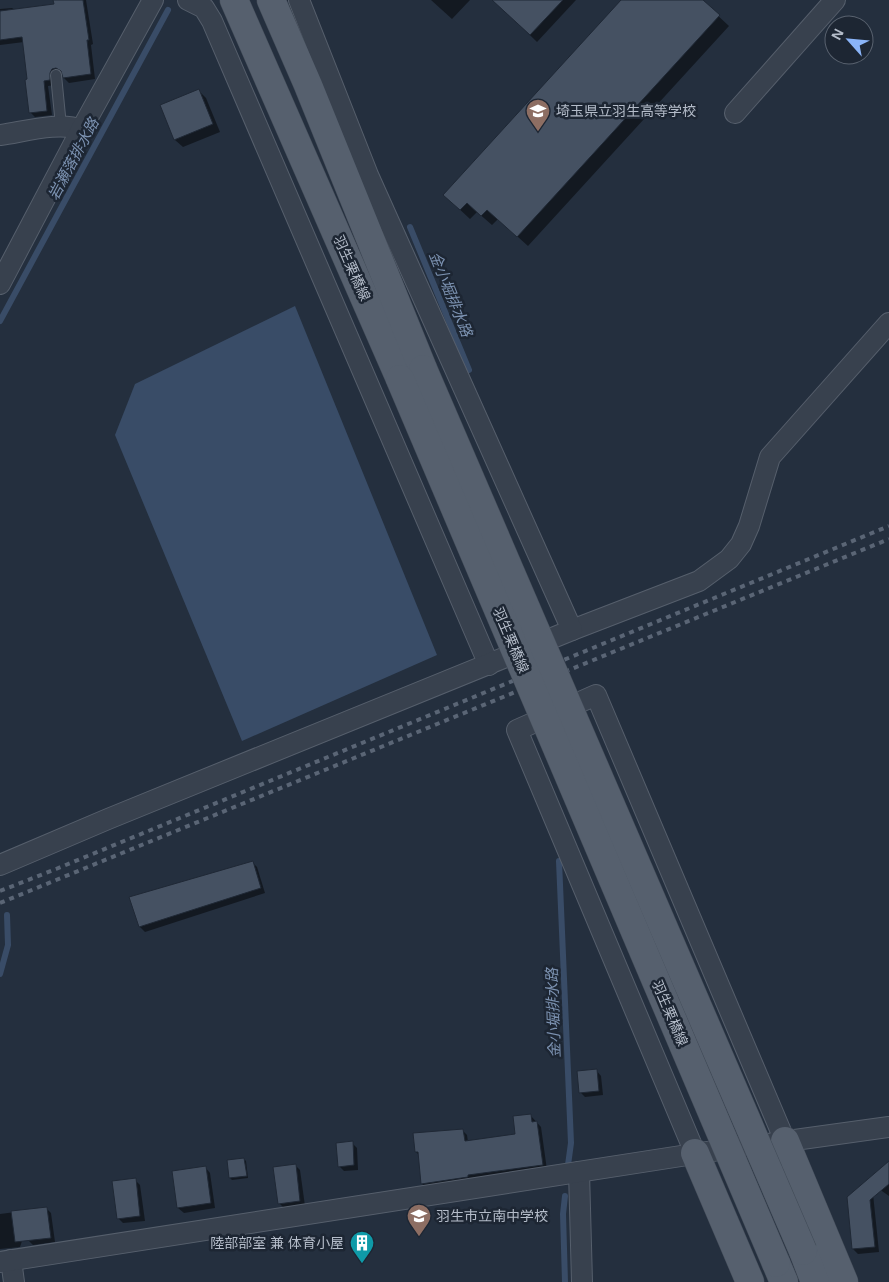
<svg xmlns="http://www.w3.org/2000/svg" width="889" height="1282" viewBox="0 0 889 1282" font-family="Helvetica,'Noto Sans JP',sans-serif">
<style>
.water{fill:#394c67}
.shadow{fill:#0007}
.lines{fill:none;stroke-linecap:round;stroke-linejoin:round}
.stream{stroke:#394c67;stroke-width:6}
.building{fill:#455162;stroke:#1f2835}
.lane-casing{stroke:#565f6c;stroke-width:12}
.street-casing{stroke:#565f6c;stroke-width:22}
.primary-casing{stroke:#414a57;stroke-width:29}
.lane{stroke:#38414e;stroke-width:10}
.street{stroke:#38414e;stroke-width:20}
.primary{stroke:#56606e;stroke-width:28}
.rail{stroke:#5a6575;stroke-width:4;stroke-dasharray:5 5;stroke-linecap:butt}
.primary-bridge-casing{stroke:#414a57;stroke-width:29;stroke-linecap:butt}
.primary-bridge{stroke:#56606e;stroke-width:28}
.labels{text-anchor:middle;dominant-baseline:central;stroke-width:5;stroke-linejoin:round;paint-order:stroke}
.poi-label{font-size:14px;fill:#b4bcc9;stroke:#1d2633;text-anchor:start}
.street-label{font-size:14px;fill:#b4bcc9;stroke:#1d2633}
.water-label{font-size:15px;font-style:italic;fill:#7c92b1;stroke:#1d2633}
</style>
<rect width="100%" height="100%" fill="#242f3e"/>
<path class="water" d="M295,306L437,655L242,741L115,435L135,384Z"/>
<g class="shadow">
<path d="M54,0H86L93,44L91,45L95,79L69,83L64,78V74H57L54,85L48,86L52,115L35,117L30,112L28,80L24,42L0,45V9L12,8L15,10L55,5Z"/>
<path d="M431,0H470L452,19Z"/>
<path d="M498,0H576L537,42L503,9Z"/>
<path d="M622,0H701L729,26L528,246L498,219L492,225L477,212L470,219L455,205Z"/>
<path d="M198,90L206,98L220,132L183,147L175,140L161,105Z"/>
<path d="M252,862L257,867L265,893L145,932L140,927Z"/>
<path d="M596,1070L601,1076L603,1095L585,1097L580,1092Z"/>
<path d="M531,1116L541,1127L547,1170L427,1188L422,1184L419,1155L416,1152L463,1131L467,1135L468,1142L516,1135Z"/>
<path d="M352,1143L357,1148L358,1170L344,1171L339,1166Z"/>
<path d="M244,1159L246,1161L248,1178L232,1180L230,1178Z"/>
<path d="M295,1165L300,1170L305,1206L284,1208L279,1203Z"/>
<path d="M205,1167L210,1173L215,1208L184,1213L178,1208Z"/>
<path d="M889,1173V1196L872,1184L879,1252L858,1254L853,1249L848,1197Z"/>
<path d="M135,1180L140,1185L145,1221L123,1223L118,1218Z"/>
<path d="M46,1208L51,1213L55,1242L33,1245L28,1240L26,1229L20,1247L0,1249V1214Z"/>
</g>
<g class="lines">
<g class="stream">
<path d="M410,227L469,370"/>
<path d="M0,321L168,10"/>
<path d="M559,861L571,1143L568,1165"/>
<path d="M0,974L8,945L7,915"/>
<path d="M565,1282L563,1214L565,1196"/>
</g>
</g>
<g class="building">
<path d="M53,0H83L89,40H87L91,74L63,78L61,71L56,68L52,69L50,73V80L44,81L47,111L29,113L25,80L27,79L22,37L0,40V11L54,4Z"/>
<path d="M492,0H563L530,35Z"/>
<path d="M621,0H703L720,15L517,237L487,210L481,216L467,203L460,210L443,195Z"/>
<path d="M199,89L213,124L174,140L160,105Z"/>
<path d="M253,861L261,888L139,927L129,897Z"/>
<path d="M597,1069L599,1091L579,1093L577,1071Z"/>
<path d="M531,1114L532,1122L537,1121L543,1165L468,1175V1177L421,1184L418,1152H415L413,1133L463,1129L465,1141L515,1134L513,1116Z"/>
<path d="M353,1141L354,1165L338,1167L336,1143Z"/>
<path d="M244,1158L247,1176L229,1178L227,1160Z"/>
<path d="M889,1161V1184L870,1200L875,1247L852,1249L847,1197Z"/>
<path d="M296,1164L300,1201L278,1204L273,1167Z"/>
<path d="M206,1166L211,1203L177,1208L172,1171Z"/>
<path d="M136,1178L140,1216L117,1219L112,1181Z"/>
<path d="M47,1207L51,1238L15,1242L11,1211Z"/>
</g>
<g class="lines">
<defs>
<path id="lane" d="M56,75L61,126"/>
<g id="street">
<path d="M188,0L204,8L212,21L489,665"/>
<path d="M735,113L835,0"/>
<path d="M0,135C23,132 60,121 81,130"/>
<path d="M0,284L81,130L153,0"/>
<path d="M572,630L699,581L729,559L741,544L749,526L770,457L889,323"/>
<path d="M0,865L108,819L572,630L368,175L299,0"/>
<path d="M773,1143L889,1127"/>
<path d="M695,1153L517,730L596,695L785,1141"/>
<path d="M579,1172L582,1282"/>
<path d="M11,1260L14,1282"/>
<path d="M0,1262L739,1147"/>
</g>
<g id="primary">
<path d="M234,0L400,379"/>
<path d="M271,0L308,85L423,369"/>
<path d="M785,1141L844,1282"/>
<path d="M695,1153L750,1282"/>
<path d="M803,1251L815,1282"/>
<path d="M776,1263L784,1282"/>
</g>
</defs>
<use href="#lane" class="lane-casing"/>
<use href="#street" class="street-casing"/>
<use href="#primary" class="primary-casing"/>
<use href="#lane" class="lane"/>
<use href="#street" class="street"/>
<use href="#primary" class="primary"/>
<g class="rail">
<path d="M0,891L56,869L889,526"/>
<path d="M0,903L889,539"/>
</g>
<defs>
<g id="primary-bridge">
<path d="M423,369L803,1251"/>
<path d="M400,379L776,1263"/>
</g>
</defs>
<use href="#primary-bridge" class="primary-bridge-casing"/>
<use href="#primary-bridge" class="primary-bridge"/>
</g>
<defs>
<symbol id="school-pin" viewBox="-11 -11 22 30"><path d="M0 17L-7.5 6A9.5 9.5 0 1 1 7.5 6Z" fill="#8d6e63" stroke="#1d2633"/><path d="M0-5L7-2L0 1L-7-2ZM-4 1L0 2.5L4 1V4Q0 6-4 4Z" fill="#fff"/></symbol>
<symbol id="building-pin" viewBox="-11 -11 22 30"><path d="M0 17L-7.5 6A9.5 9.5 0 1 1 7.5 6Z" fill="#0f9aa8" stroke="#1d2633"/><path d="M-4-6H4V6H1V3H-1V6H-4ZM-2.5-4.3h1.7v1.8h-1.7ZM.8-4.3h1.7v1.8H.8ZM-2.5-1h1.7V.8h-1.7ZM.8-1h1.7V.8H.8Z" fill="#fff"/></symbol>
</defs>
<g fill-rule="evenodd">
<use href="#school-pin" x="524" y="97" width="28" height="38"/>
<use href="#school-pin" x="405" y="1202" width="28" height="38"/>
<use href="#building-pin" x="348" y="1229" width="28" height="38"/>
</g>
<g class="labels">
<g class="poi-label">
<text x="556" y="111">埼玉県立羽生高等学校</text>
<text x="436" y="1216">羽生市立南中学校</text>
<text x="344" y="1243" text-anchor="end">陸部部室 兼 体育小屋</text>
</g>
<g class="street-label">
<text transform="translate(352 268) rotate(66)">羽生栗橋線</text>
<text transform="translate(511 640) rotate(67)">羽生栗橋線</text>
<text transform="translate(670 1013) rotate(67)">羽生栗橋線</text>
</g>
<g class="water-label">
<text transform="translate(73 159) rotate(-62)">岩瀬落排水路</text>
<text transform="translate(451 294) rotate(68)">金小堀排水路</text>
<text transform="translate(553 1013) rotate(-92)">金小堀排水路</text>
</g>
</g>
<g transform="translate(849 40) rotate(297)"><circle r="24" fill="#1d2633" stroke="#59626f"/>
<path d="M0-4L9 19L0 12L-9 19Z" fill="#8ab4f8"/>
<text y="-8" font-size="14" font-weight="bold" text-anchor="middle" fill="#b4bcc9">N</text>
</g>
</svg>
